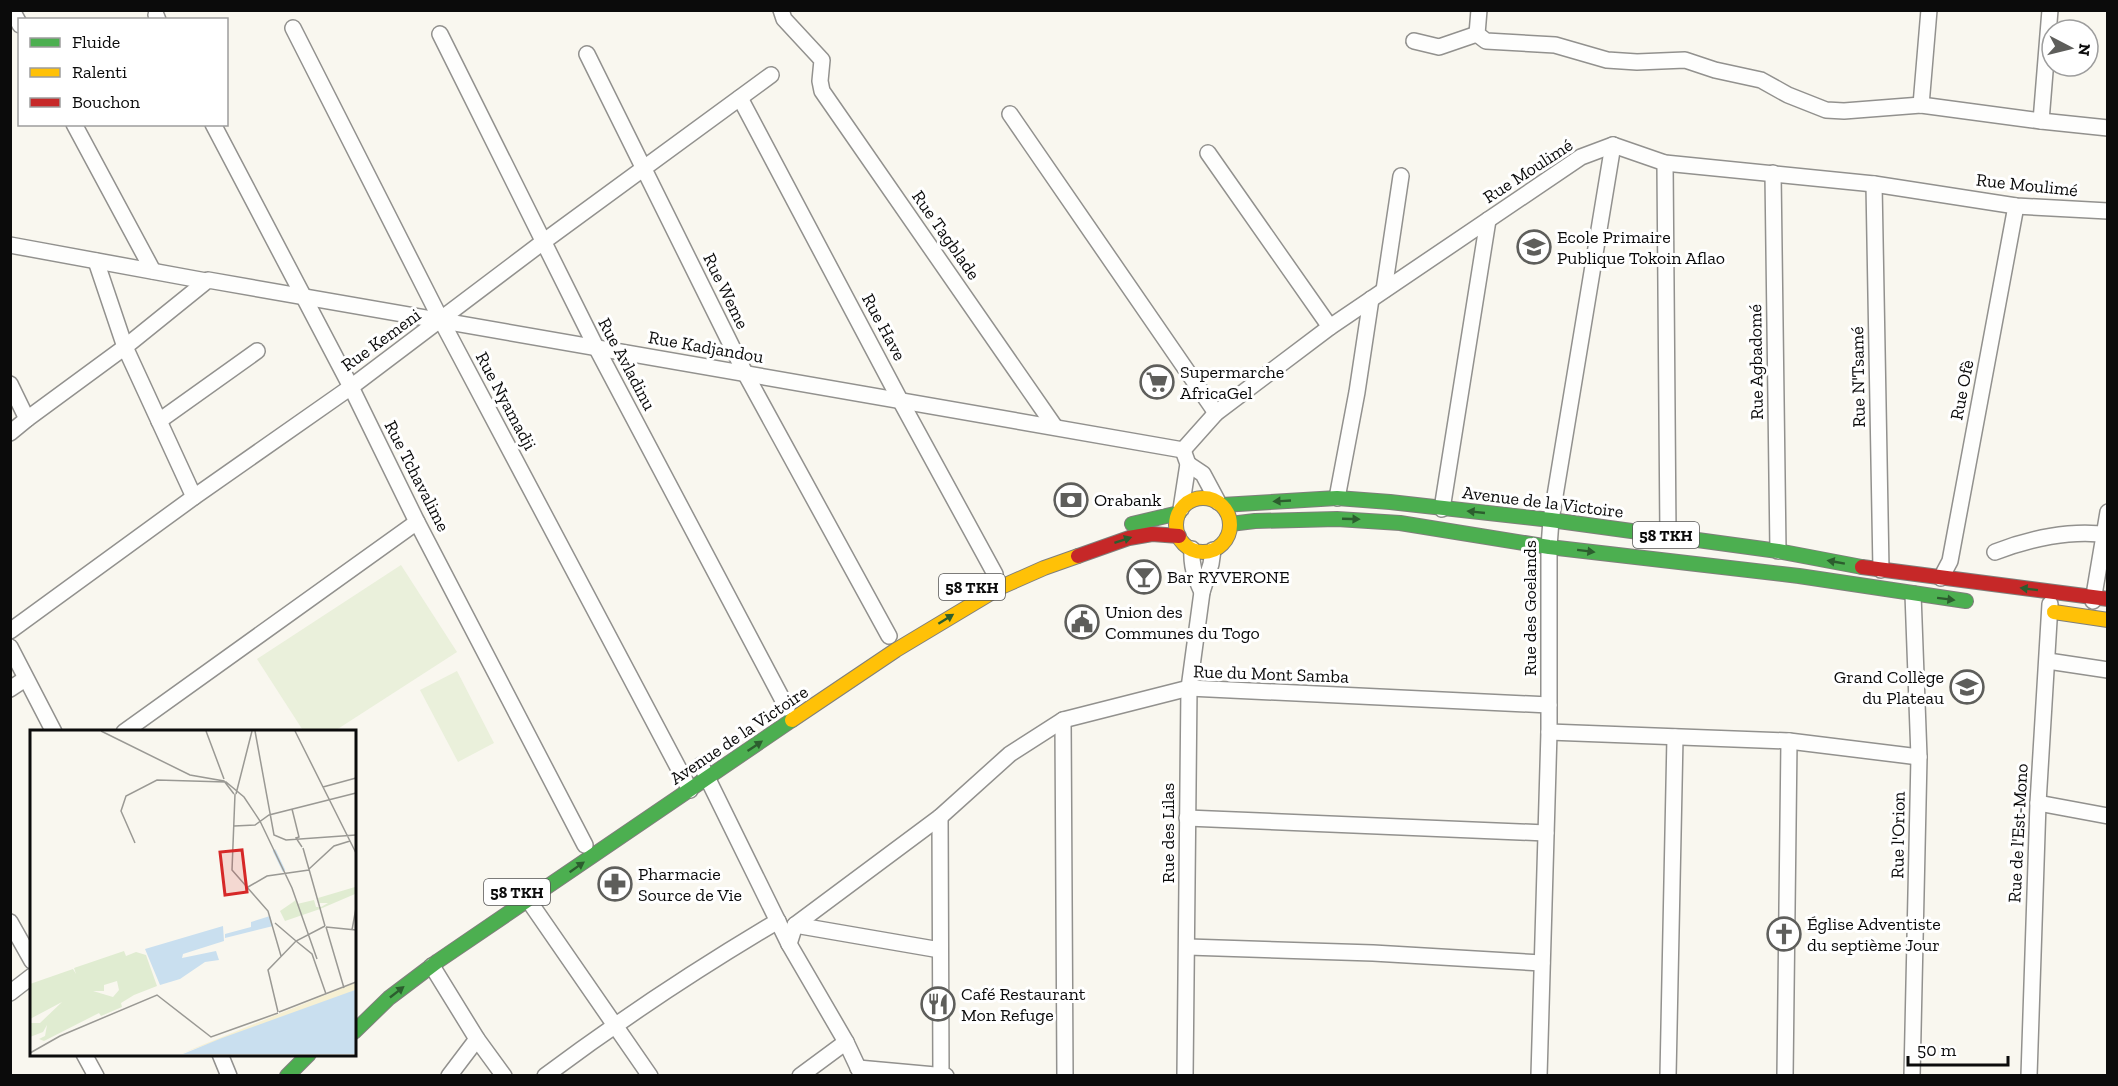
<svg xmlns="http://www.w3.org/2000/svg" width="2118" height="1086" viewBox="0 0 2118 1086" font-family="'Zilla Slab',serif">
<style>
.pitch{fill:#eaf0db}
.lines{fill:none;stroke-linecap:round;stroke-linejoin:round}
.street-casing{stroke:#92918e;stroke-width:18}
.fast-casing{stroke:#7f7f7b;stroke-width:16}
.slow-casing{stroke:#7f7f7b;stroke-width:16}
.jam-casing{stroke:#7f7f7b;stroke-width:16}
.street{stroke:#fefefd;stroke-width:15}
.fast{stroke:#4caf50;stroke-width:14}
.slow{stroke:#ffc107;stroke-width:14}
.jam{stroke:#c62828;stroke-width:14}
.oneway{fill:#2c5d2e}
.labels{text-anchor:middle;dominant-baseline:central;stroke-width:6;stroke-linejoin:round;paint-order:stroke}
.shield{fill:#fff;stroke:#545454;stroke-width:1.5}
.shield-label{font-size:16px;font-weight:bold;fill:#0b0b0b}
.street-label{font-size:18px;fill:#0b0b0b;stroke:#fff}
.poi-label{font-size:18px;fill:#0b0b0b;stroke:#fff;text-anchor:start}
.inset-river{fill:none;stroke:#c9dfef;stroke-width:3}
.inset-road{fill:none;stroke:#9a9994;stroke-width:1.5}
.view{fill:#d62828;fill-opacity:0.15;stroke:#d62828;stroke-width:3}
.inset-edge{fill:none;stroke:#0b0b0b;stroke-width:3}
</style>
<rect width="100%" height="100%" fill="#f9f7ef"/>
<g class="pitch">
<path d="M401,565L457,652L333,732H304L257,659Z"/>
<path d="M457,671L494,743L458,762L420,690Z"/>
</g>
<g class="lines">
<defs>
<g id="street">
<path d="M12,10L20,25"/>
<path d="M781,10L784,19L822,60L820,81L822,91L1055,427"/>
<path d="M1479,10L1477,34L1486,41L1555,45L1607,60L1637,62L1685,60L1715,70L1761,80L1788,95L1826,110L1844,111L1921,105L2041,121L2108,128"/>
<path d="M156,15L158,20"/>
<path d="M293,28L441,320L690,790"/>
<path d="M440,34L596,347L787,708"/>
<path d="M1414,41L1439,47L1477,34"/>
<path d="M587,54L745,373L889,636"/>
<path d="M740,98L900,400L995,574"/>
<path d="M1921,105L1929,10"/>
<path d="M1010,114L1216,413"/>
<path d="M2041,121L2050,10"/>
<path d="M74,124L153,271"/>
<path d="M213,124L351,387L417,522L585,845"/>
<path d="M1208,153L1330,327"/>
<path d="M1665,163L1668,536"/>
<path d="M1773,173L1778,551"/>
<path d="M1874,184L1881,570"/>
<path d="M10,245L206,281"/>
<path d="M96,261L125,347L194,497"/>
<path d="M1384,290L1401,176"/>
<path d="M10,384L27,419"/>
<path d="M159,421L257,351"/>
<path d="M10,433L27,419L125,347L208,280L1183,450"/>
<path d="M1183,450L1216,413L1330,327L1581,157L1613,145L1665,163L1874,184L2016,206L2108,211"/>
<path d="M1188,464L1203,474L1218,502"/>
<path d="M1337,498L1357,392L1371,299"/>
<path d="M1181,509L1188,464L1183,450"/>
<path d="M1442,509L1488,220"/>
<path d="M1192,549C1191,566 1195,577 1202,592"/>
<path d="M1995,552C2028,539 2072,529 2108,535"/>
<path d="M1941,578L1950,561L2016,206"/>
<path d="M2093,601L2108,512"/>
<path d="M10,631L194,497L351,387L543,242L771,75"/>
<path d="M10,647L54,732"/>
<path d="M2048,661L2108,670"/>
<path d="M10,689L25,679"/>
<path d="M1063,720L1065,1076"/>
<path d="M124,732L417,522"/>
<path d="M1549,732L1789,741L1919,757"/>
<path d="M701,765L789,944L846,1042L862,1076"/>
<path d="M2038,803L2108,816"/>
<path d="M940,817L941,1075"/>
<path d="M1187,818L1546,833"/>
<path d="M529,901L650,1076"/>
<path d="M10,922L32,961"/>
<path d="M795,925L940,950"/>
<path d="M789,944L795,925L940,817L1010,754L1063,720L1189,688L1549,705"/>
<path d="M1188,947L1373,953L1542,963"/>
<path d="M432,966L477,1039L504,1076"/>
<path d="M10,993L32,976"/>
<path d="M84,1054L96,1076"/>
<path d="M220,1054L229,1076"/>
<path d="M858,1068L946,1076"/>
<path d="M449,1076L477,1039"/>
<path d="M545,1076C620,1020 697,969 778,921"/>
<path d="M800,1076L846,1042"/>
<path d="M1185,1076L1189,688L1202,592L1211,564L1213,550"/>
<path d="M1539,1076L1549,732V547L1551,520L1613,145"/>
<path d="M1668,1076L1675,737"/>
<path d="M1785,1076L1789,741"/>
<path d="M1912,1076L1919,757L1913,594"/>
<path d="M2029,1076L2038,803L2050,604"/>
</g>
<g id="fast">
<path d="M1222,505L1337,498L1390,502L1551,520L1778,551L1862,567"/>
<path d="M1132,524L1179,513"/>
<path d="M1230,524L1255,521L1337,519L1400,523L1549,547L1799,576L1966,601"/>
<path d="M354,1032L389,998L438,961L792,720"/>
<path d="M287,1076L309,1054"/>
</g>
<g id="slow">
<circle cx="1203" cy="525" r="27"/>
<path d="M2054,612L2108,620"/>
<path d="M792,720L896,650L1001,587L1044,568L1078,556"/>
</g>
<g id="jam">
<path d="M1078,556L1129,538L1152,534L1179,536"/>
<path d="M1862,567L2108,599"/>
</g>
</defs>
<use href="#street" class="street-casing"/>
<use href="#fast" class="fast-casing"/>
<use href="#slow" class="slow-casing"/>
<use href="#jam" class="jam-casing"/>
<use href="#street" class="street"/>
<use href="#fast" class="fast"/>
<use href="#slow" class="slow"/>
<use href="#jam" class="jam"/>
</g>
<defs><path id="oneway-solid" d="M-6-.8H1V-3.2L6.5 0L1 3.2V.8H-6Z" transform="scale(1.5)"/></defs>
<g class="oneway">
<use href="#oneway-solid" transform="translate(1282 501) rotate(177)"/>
<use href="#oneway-solid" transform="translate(1476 512) rotate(-174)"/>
<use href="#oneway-solid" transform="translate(1351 519) rotate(2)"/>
<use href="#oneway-solid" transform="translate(1123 540) rotate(-18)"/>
<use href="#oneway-solid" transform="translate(1586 551) rotate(7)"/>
<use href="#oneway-solid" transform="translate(1836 562) rotate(-170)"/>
<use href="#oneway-solid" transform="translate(2029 589) rotate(-173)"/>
<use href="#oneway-solid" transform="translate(1946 599) rotate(7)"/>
<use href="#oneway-solid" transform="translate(946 619) rotate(-32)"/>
<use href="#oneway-solid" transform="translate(755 746) rotate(-34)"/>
<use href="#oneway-solid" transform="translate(577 867) rotate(-35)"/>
<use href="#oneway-solid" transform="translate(397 992) rotate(-38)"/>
</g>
<defs>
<symbol id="school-ring" viewBox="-11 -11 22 22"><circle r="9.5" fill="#fff" stroke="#5e5e5b" stroke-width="1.5"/><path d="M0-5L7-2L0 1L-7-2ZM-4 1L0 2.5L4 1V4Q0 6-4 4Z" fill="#5e5e5b"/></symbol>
<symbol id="supermarket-ring" viewBox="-11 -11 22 22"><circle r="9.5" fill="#fff" stroke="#5e5e5b" stroke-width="1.5"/><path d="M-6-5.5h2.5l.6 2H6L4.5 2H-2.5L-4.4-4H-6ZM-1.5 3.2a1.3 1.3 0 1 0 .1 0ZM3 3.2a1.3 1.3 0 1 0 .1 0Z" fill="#5e5e5b"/></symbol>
<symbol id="bank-ring" viewBox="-11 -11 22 22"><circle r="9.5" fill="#fff" stroke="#5e5e5b" stroke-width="1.5"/><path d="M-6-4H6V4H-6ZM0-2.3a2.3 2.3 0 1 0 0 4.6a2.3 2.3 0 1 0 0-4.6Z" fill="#5e5e5b"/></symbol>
<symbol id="bar-ring" viewBox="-11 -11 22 22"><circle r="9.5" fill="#fff" stroke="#5e5e5b" stroke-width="1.5"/><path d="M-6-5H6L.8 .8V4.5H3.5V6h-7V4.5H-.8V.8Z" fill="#5e5e5b"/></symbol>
<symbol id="civic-ring" viewBox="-11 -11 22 22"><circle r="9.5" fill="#fff" stroke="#5e5e5b" stroke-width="1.5"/><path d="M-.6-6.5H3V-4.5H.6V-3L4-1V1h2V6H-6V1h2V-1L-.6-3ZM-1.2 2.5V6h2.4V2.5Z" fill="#5e5e5b"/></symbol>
<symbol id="pharmacy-ring" viewBox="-11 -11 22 22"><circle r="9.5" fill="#fff" stroke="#5e5e5b" stroke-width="1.5"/><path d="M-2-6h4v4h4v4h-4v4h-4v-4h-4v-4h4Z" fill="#5e5e5b"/></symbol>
<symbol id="church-ring" viewBox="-11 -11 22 22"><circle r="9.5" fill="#fff" stroke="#5e5e5b" stroke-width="1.5"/><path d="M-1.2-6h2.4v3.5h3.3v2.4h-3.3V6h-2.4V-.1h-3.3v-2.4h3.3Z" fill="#5e5e5b"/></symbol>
<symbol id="restaurant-ring" viewBox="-11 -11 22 22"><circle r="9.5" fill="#fff" stroke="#5e5e5b" stroke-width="1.5"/><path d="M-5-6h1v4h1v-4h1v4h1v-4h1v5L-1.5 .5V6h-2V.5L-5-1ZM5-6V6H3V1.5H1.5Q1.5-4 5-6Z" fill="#5e5e5b"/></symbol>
</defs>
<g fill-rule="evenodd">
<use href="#school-ring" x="1515" y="228" width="38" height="38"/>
<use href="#supermarket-ring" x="1138" y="363" width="38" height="38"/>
<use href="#bank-ring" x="1052" y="481" width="38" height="38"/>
<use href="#bar-ring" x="1125" y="558" width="38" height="38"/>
<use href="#civic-ring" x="1063" y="603" width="38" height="38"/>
<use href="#school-ring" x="1948" y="668" width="38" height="38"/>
<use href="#pharmacy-ring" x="596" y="865" width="38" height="38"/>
<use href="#church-ring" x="1765" y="915" width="38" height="38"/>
<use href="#restaurant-ring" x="919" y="985" width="38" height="38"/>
</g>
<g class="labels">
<g class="shield">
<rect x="1633" y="522" width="66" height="26" rx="4.5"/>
<rect x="939" y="574" width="66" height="26" rx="4.5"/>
<rect x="484" y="879" width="66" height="26" rx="4.5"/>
</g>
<g class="shield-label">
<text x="1666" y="535">58 TKH</text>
<text x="972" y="587">58 TKH</text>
<text x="517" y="892">58 TKH</text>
</g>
<g class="street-label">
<text transform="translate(1528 171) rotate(-33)">Rue Moulimé</text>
<text transform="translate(2027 185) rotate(6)">Rue Moulimé</text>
<text transform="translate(946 235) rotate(55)">Rue Tagblade</text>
<text transform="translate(726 291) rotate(64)">Rue Weme</text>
<text transform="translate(884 327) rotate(62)">Rue Have</text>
<text transform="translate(381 340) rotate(-36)">Rue Kemeni</text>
<text transform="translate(706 347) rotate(10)">Rue Kadjandou</text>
<text transform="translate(1756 362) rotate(-91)">Rue Agbadomé</text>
<text transform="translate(627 364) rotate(62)">Rue Avladinu</text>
<text transform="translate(1858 377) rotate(-91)">Rue N'Tsamé</text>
<text transform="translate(1962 390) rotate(-79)">Rue Ofè</text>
<text transform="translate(506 401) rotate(62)">Rue Nyamadji</text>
<text transform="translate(417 476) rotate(63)">Rue Tchavalime</text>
<text transform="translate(1543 502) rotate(7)">Avenue de la Victoire</text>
<text transform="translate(1530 608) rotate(-90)">Rue des Goelands</text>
<text transform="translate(1271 674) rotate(2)">Rue du Mont Samba</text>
<text transform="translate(739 735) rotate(-34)">Avenue de la Victoire</text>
<text transform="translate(1168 833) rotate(-90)">Rue des Lilas</text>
<text transform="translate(2018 833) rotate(-87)">Rue de l'Est-Mono</text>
<text transform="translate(1898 835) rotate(-89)">Rue l'Orion</text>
</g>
<g class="poi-label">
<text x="1557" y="237">Ecole Primaire<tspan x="1557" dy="21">Publique Tokoin Aflao</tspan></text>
<text x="1180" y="372">Supermarche<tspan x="1180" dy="21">AfricaGel</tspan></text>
<text x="1094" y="500">Orabank</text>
<text x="1167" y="577">Bar RYVERONE</text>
<text x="1105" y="612">Union des<tspan x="1105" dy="21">Communes du Togo</tspan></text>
<text x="1944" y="677" text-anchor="end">Grand Collège<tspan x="1944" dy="21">du Plateau</tspan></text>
<text x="638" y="874">Pharmacie<tspan x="638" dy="21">Source de Vie</tspan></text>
<text x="1807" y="924">Église Adventiste<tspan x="1807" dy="21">du septième Jour</tspan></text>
<text x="961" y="994">Café Restaurant<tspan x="961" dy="21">Mon Refuge</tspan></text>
</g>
</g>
<g transform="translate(30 730)">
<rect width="326" height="326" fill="#f9f7ef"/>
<path d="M325,157V164L290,179L255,191L250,181L266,170L267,174L284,170L286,177H291L298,173H289L288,168ZM94,221L96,226L106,222L116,225L127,256L104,265L91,273L92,277L71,286L69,283L14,311L9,309L15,306L17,295L13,302L0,307V293H10L32,272L0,289V254L43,239L46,244L44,238ZM87,251L89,260L83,267L63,261H74V255Z" fill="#e0ecd1" fill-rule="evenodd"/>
<path d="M325,253V260L317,264L150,324Z" fill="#f6f0d3"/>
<path d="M240,186L243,196L195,208V204L221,197V192ZM193,196L194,211L153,224L152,228L186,221L189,230L175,232L150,249L130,255L115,219ZM325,260V324H153L192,308Z" fill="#c9dfef"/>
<path class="inset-river" d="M244,120L254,141"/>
<path class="inset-road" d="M71,1L160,45L194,51L204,64M176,1L194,49M225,1L244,105L256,110L326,105M265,1L326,123M293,57L326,48M205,64L202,140L238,181L251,226M206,64L222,1M262,79L269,107L266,108L272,117M204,96L225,95L239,85L326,63M105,113L91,81L96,66L127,50L196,52L214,67L230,91L262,158L287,229M273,118L295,196M279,139L304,116L320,111M218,157L237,146L279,140M245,193L266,211M296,197L314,258M296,197L326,200M322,200L326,178M266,211L282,224L296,264M248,282L238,240L266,211L295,196M249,282L326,252M0,323L30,306L127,265L181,307L248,283"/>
<path class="view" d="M212,120L217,162L195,165L190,122Z"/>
<rect width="326" height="326" class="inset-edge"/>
</g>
<rect width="2118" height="1086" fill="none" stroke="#0b0b0b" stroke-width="24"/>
<rect x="18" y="18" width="210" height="108" fill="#ffffff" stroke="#9d9d9d" stroke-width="1.5"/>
<rect x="30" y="38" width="30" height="9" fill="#4caf50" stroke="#9d9d9d" stroke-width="1.5"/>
<text x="72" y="48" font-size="18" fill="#0b0b0b">Fluide</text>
<rect x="30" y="68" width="30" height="9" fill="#ffc107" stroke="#9d9d9d" stroke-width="1.5"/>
<text x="72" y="78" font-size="18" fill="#0b0b0b">Ralenti</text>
<rect x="30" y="98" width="30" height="9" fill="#c62828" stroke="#9d9d9d" stroke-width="1.5"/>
<text x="72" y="108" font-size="18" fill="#0b0b0b">Bouchon</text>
<g transform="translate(2070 48) rotate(97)"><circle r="28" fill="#ffffff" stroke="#9d9d9d" stroke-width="1.5"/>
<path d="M0-4.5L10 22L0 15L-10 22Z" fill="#5e5e5b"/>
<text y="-9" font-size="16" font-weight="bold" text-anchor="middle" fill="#0b0b0b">N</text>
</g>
<path d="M1908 1056v9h100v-9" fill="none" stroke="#0b0b0b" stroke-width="3"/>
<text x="1917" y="1056" font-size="18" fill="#0b0b0b" stroke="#ffffff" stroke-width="4.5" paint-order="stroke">50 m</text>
</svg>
